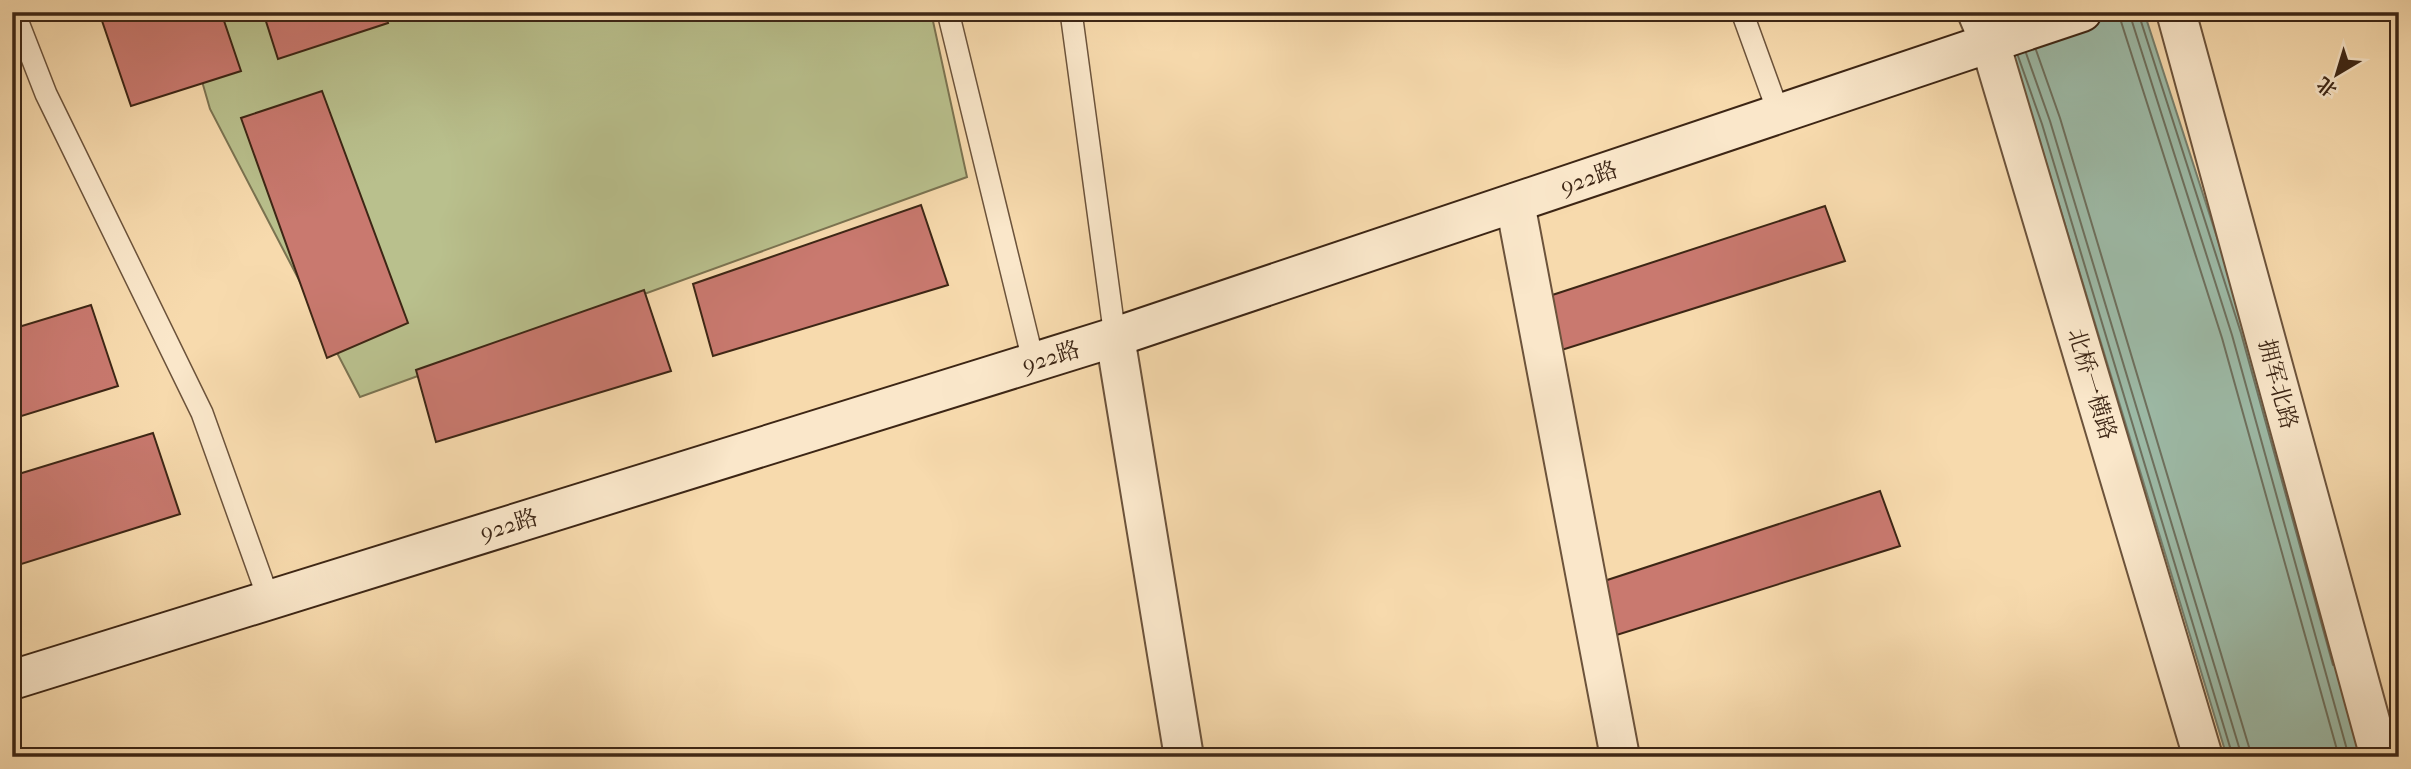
<svg xmlns="http://www.w3.org/2000/svg" width="2411" height="769" viewBox="0 0 2411 769" font-family="'IM FELL French Canon','Noto Serif SC',serif">
<style>
.green{fill:#b9c08d;stroke:#7b7351;stroke-width:2}
.water{fill:#9dbba8;stroke:#777f6d;stroke-width:2}
.lines{fill:none;stroke-linecap:round;stroke-linejoin:round}
.shore{stroke:#6d705e;stroke-width:2}
.building{fill:#c9796f;stroke:#3d2615;stroke-width:2}
.lane-casing{stroke:#6c533b;stroke-width:24}
.street-casing{stroke:#6c533b;stroke-width:42}
.secondary-casing{stroke:#3d2615;stroke-width:42}
.lane{stroke:#fae7ca;stroke-width:21}
.street{stroke:#fae7ca;stroke-width:38}
.secondary{stroke:#fae7ca;stroke-width:38}
.labels{text-anchor:middle;dominant-baseline:central;stroke-width:7;stroke-linejoin:round;paint-order:stroke}
.street-label{font-size:23px;fill:#3d2615;stroke:#fae7ca}
</style>
<rect width="100%" height="100%" fill="#f7daad"/>
<filter id="stains"><feTurbulence type="fractalNoise" baseFrequency=".00286" numOctaves="4"/><feColorMatrix values="0 0 0 0 .2 0 0 0 0 .09 0 0 0 0 .02 0 0 0 .5 -.17"/></filter>
<radialGradient id="worn" r=".72"><stop offset=".6" stop-color="#630" stop-opacity="0"/><stop offset="1" stop-color="#630" stop-opacity=".3"/></radialGradient>
<path class="green" d="M182,12H931L967,177L360,397L210,109Z"/>
<path class="water" d="M1995,12H2144L2247,330L2366,757H2227L2035,126Z"/>
<g class="lines">
<g class="shore">
<path d="M2118,12L2222,338L2339,757"/>
<path d="M2129,12L2232,335L2349,757"/>
<path d="M2138,12L2241,333L2333,665"/>
<path d="M2036,50L2060,118L2252,757"/>
<path d="M2026,53L2050,121L2242,757"/>
<path d="M2018,56L2042,124L2233,757"/>
</g>
</g>
<g class="building">
<path d="M99,12H221L241,71L131,106Z"/>
<path d="M263,12H385L388,23L278,59Z"/>
<path d="M322,91L408,323L327,358L241,118Z"/>
<path d="M921,205L948,285L713,356L693,284Z"/>
<path d="M1825,206L1845,261L1552,353L1537,300Z"/>
<path d="M644,290L671,371L436,442L416,370Z"/>
<path d="M91,305L118,386L12,419V329Z"/>
<path d="M153,433L180,514L12,567V476Z"/>
<path d="M1880,491L1900,546L1607,638L1592,585Z"/>
</g>
<g class="lines">
<defs>
<g id="lane">
<path d="M14,12L46,94L202,413L269,600"/>
<path d="M948,12L1032,356"/>
<path d="M1071,12L1115,337"/>
<path d="M1742,12L1779,114"/>
</g>
<g id="street">
<path d="M1977,12L1990,43L2203,757"/>
<path d="M2176,12L2380,757"/>
<path d="M1515,203L1620,757"/>
<path d="M1115,337L1184,757"/>
</g>
<path id="secondary" d="M12,680L1115,337L2082,12"/>
</defs>
<use href="#lane" class="lane-casing"/>
<use href="#street" class="street-casing"/>
<use href="#secondary" class="secondary-casing"/>
<use href="#lane" class="lane"/>
<use href="#street" class="street"/>
<use href="#secondary" class="secondary"/>
</g>
<g class="labels">
<g class="street-label">
<text transform="translate(1589 178) rotate(-19)">922路</text>
<text transform="translate(1051 357) rotate(-17)">922路</text>
<text transform="translate(2092 384) rotate(73)">北桥一横路</text>
<text transform="translate(2278 384) rotate(75)">拥军北路</text>
<text transform="translate(509 525) rotate(-17)">922路</text>
</g>
</g>
<rect width="2411" height="769" fill="none" stroke="#f7daad" stroke-width="42"/>
<rect x="14" y="14" width="2383" height="741" fill="none" stroke="#3d2615" stroke-width="3.5"/>
<rect x="21" y="21" width="2369" height="727" fill="none" stroke="#3d2615" stroke-width="2"/>
<g transform="translate(2337 74) rotate(218)" stroke="#fae7ca" stroke-width="5" paint-order="stroke">
<path d="M0-5L12 26L0 18L-12 26Z" fill="#3d2615"/>
<text y="-10" font-size="19" font-weight="bold" text-anchor="middle" fill="#3d2615">北</text>
</g>
<rect width="100%" height="100%" filter="url(#stains)"/>
<rect width="100%" height="100%" fill="url(#worn)"/>
</svg>
